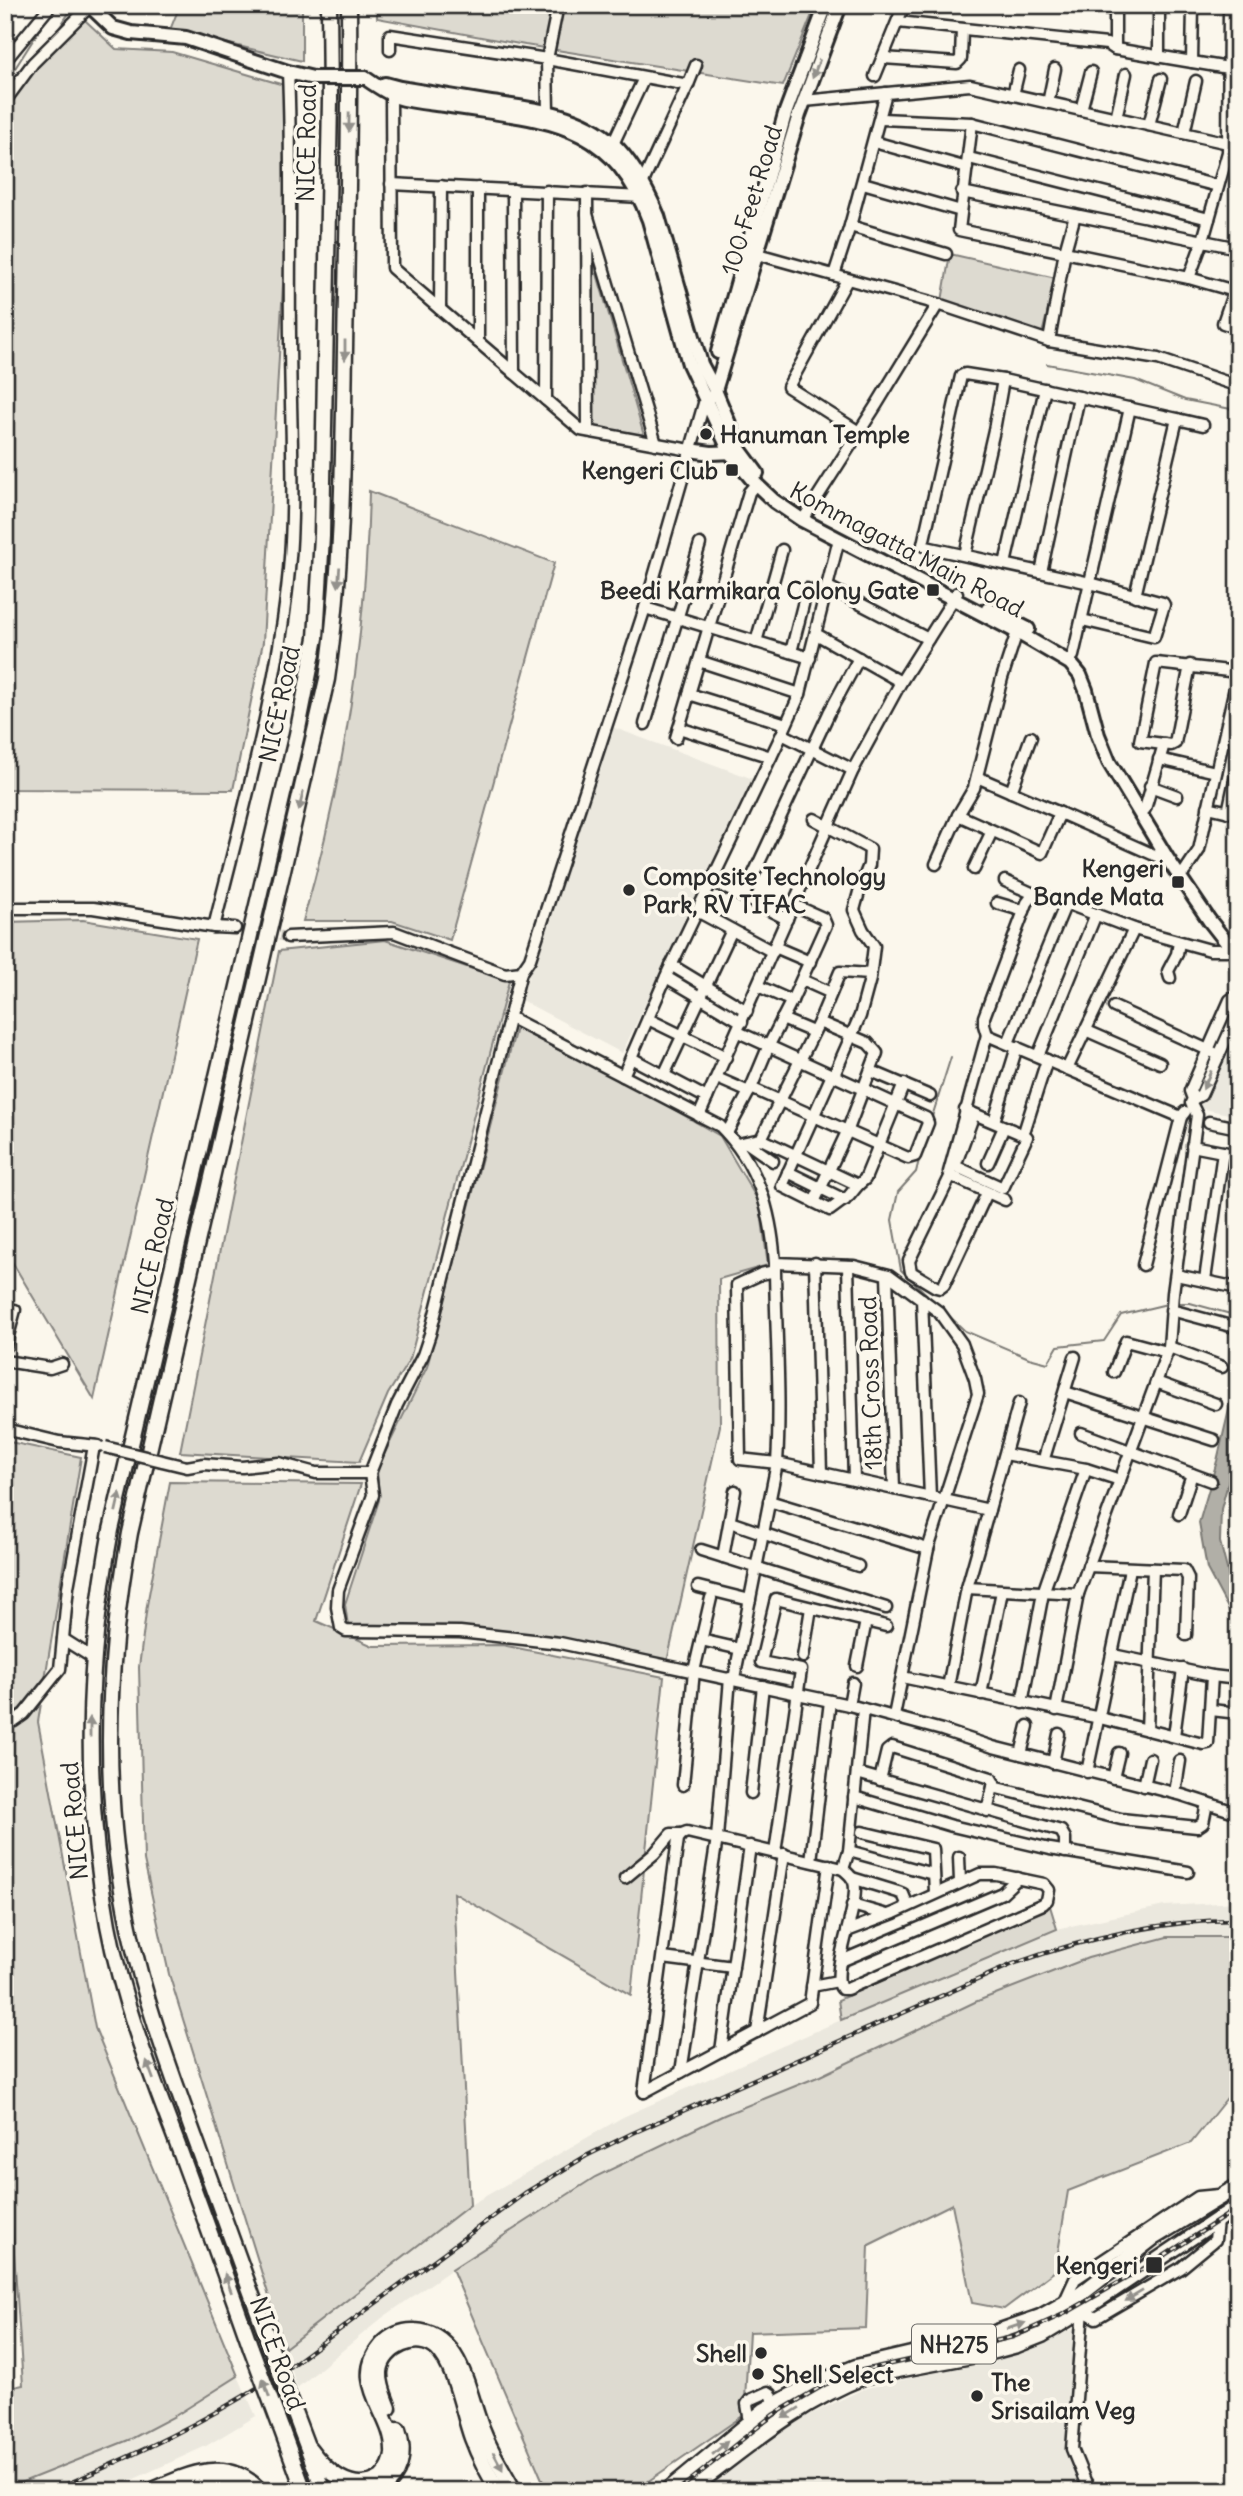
<svg xmlns="http://www.w3.org/2000/svg" width="1243" height="2496" viewBox="0 0 1243 2496" font-family="Delius,sans-serif">
<style>
.built{fill:#ebe8de}
.green{fill:#dddad0;stroke:#84827e;stroke-width:2}
.water{fill:#b1afa7;stroke:#7b7a75;stroke-width:2}
.lines{fill:none;stroke-linecap:round;stroke-linejoin:round}
.stream{stroke:#7b7a75;stroke-width:2}
.minor-tunnel{stroke:#d1cec5;stroke-width:10;stroke-dasharray:10 5;stroke-linecap:butt}
.minor-casing{stroke:#2b2b2b;stroke-width:15}
.major-casing{stroke:#2b2b2b;stroke-width:18}
.highway-casing{stroke:#2b2b2b;stroke-width:19}
.minor{stroke:#fbf7ec;stroke-width:10}
.major{stroke:#fbf7ec;stroke-width:12}
.highway{stroke:#fbf7ec;stroke-width:14}
.rail-casing{stroke:#2b2b2b;stroke-width:4.5}
.rail{stroke:#fbf7ec;stroke-width:2;stroke-dasharray:5;stroke-linecap:butt}
.minor-bridge-casing{stroke:#2b2b2b;stroke-width:15;stroke-linecap:butt}
.major-bridge-casing{stroke:#2b2b2b;stroke-width:18;stroke-linecap:butt}
.highway-bridge-casing{stroke:#2b2b2b;stroke-width:19;stroke-linecap:butt}
.minor-bridge{stroke:#fbf7ec;stroke-width:10}
.major-bridge{stroke:#fbf7ec;stroke-width:12}
.highway-bridge{stroke:#fbf7ec;stroke-width:14}
.oneway{fill:#93918c}
.poi-dot{fill:#2b2b2b;stroke:#fbf7ec;stroke-width:2.5}
.labels{text-anchor:middle;dominant-baseline:central;stroke-width:7;stroke-linejoin:round;paint-order:stroke}
.shield{fill:#fbf7ec;stroke:#696865;stroke-width:2}
.shield-label{font-size:23px;font-weight:bold;fill:#2b2b2b}
.street-label{font-size:24px;fill:#2b2b2b;stroke:#fbf7ec}
.poi-label{font-size:24px;font-weight:bold;fill:#2b2b2b;stroke:#fbf7ec;text-anchor:end}
</style>
<rect width="100%" height="100%" fill="#fbf7ec"/>
<filter id="ink" filterUnits="userSpaceOnUse"><feTurbulence type="fractalNoise" baseFrequency=".0143" numOctaves="2"/><feDisplacementMap in="SourceGraphic" scale="14" xChannelSelector="R" yChannelSelector="G"/><feConvolveMatrix kernelMatrix="1 2 1 2 8 2 1 2 1" color-interpolation-filters="sRGB"/></filter>
<g filter="url(#ink)">
<g class="built">
<path d="M612,727L753,779L622,1053L521,1000Z"/>
<path d="M1238,1014V1116L1199,1108L1204,1086Z"/>
<path d="M1238,1902V1937H1167L724,2115L595,2177L452,2269L382,2318L297,2388L285,2348L470,2205L623,2117L841,2020L1057,1929L1164,1906Z"/>
<path d="M1080,2326L1067,2447L1082,2483L1088,2491H704L776,2431L863,2389L1019,2353Z"/>
<path d="M238,2376L256,2416L206,2446L108,2491H5L30,2478L81,2460L131,2439L175,2416Z"/>
</g>
<g class="green">
<path d="M180,5H302V61L170,30Z"/>
<path d="M377,5H816L783,86L525,45L377,18Z"/>
<path d="M72,8L116,49L172,52L294,88L263,642L233,790L5,789V113Z"/>
<path d="M591,253L645,439L591,428Z"/>
<path d="M950,254L1056,278L1042,334L942,301Z"/>
<path d="M369,491L554,563L450,940L392,921H303C344,780 366,637 369,491Z"/>
<path d="M83,920L197,939L94,1399L5,1250V922Z"/>
<path d="M385,940L509,981L410,1359L388,1394L359,1462L180,1452L279,951Z"/>
<path d="M516,1028L652,1097L720,1136L760,1204L768,1265L719,1279L720,1426L667,1662L472,1629L348,1626L345,1604L379,1500L377,1469L427,1367Z"/>
<path d="M5,1441L81,1457L38,1722L95,2028L238,2376L175,2416L131,2439L5,2489V2389L23,2385L5,2120Z"/>
<path d="M170,1482L361,1484L316,1621L373,1646L502,1645L664,1677L631,1995L454,1893L470,2205L285,2348L169,1974L144,1860L139,1667L147,1605Z"/>
<path d="M1050,1906L1057,1929L841,2020L838,2000Z"/>
<path d="M1167,1937H1238V2084L1191,2143L1068,2191L1055,2271L1004,2309L972,2303L952,2204L869,2245L866,2328L749,2332L744,2415L634,2491H547L452,2269L595,2177L724,2115L820,2076L975,2002L1088,1958Z"/>
</g>
<path class="water" d="M1238,1371V1446L1221,1509L1220,1542L1230,1581L1238,1598V1627L1207,1569L1199,1523L1217,1461Z"/>
<g class="lines">
<g class="stream">
<path d="M5,84L49,15"/>
<path d="M1047,364L1135,380L1185,400L1231,409L1238,412"/>
<path d="M931,1120L951,1057"/>
<path d="M921,1152L916,1172L898,1192L892,1220L901,1270L940,1307"/>
<path d="M1177,1303H1190L1238,1316"/>
<path d="M944,1311L965,1331L1029,1358L1048,1363L1058,1346L1104,1341L1121,1315L1167,1304"/>
</g>
<path class="minor-tunnel" d="M235,928L288,937"/>
<defs>
<g id="minor">
<path d="M1076,5L1115,9"/>
<path d="M1229,5L1228,152L1203,240L1189,278L1238,292"/>
<path d="M898,22L1107,44L1115,49L1228,68"/>
<path d="M1115,49V5"/>
<path d="M390,50V35L547,59L688,85L643,182L638,186"/>
<path d="M1159,57V5"/>
<path d="M883,58L957,63L961,59L962,29"/>
<path d="M5,61L51,5"/>
<path d="M1192,62L1193,5"/>
<path d="M875,76L904,5"/>
<path d="M688,85L696,65"/>
<path d="M391,94L392,268L581,430L690,450"/>
<path d="M1013,95L1019,70"/>
<path d="M5,101L33,63L90,6"/>
<path d="M804,101L970,85L1228,143"/>
<path d="M1048,103L1055,69"/>
<path d="M1081,110L1091,72"/>
<path d="M548,112L547,59L558,5"/>
<path d="M1116,118L1126,74"/>
<path d="M881,119L972,123L1218,186"/>
<path d="M972,123L959,230L1189,278"/>
<path d="M1149,125L1161,79"/>
<path d="M1184,133L1196,81"/>
<path d="M874,142L967,168"/>
<path d="M613,144L644,78"/>
<path d="M969,158L1209,219"/>
<path d="M863,183L961,211"/>
<path d="M391,184L642,197"/>
<path d="M513,190L514,373"/>
<path d="M962,192L1238,248"/>
<path d="M587,193L588,431"/>
<path d="M587,214L656,444"/>
<path d="M850,226L946,254"/>
<path d="M750,252L938,304L1049,341L1158,359L1238,386"/>
<path d="M834,275L850,226L886,93"/>
<path d="M847,280L788,387L859,432"/>
<path d="M1234,291L1223,323L1238,328"/>
<path d="M440,309L441,186"/>
<path d="M1049,341L1065,251L1075,215"/>
<path d="M478,342V188"/>
<path d="M546,400L547,191"/>
<path d="M1177,419L1203,425"/>
<path d="M806,515L877,404L938,304"/>
<path d="M965,555L994,430L1003,380"/>
<path d="M1005,564L1045,389"/>
<path d="M1041,572L1079,397"/>
<path d="M828,587L928,639"/>
<path d="M645,608L810,658"/>
<path d="M1082,620L1154,637L1164,605L1163,603L1090,583L926,547L923,544L961,376L965,374L1003,380L1177,419L1135,596"/>
<path d="M816,634L901,682"/>
<path d="M756,642L782,550"/>
<path d="M791,652L807,589"/>
<path d="M1073,656L1130,408"/>
<path d="M699,661L800,694"/>
<path d="M1190,665L1175,743L1171,745L1140,741L1156,663L1238,672"/>
<path d="M689,694L786,724"/>
<path d="M645,724L700,544"/>
<path d="M679,728L771,757"/>
<path d="M1226,729L1238,730"/>
<path d="M782,734L800,694L839,539"/>
<path d="M676,738L749,492L756,484"/>
<path d="M1159,759L1216,772"/>
<path d="M977,777L1060,813"/>
<path d="M1150,786L1177,796"/>
<path d="M1011,792L1031,737"/>
<path d="M1208,807L1238,814"/>
<path d="M1145,809L1164,744"/>
<path d="M1228,812L1235,780H1238"/>
<path d="M958,815L1042,853L1060,813L1161,858H1167"/>
<path d="M814,819L870,849L869,865L861,885L854,910L863,930L874,946L870,979L860,1016L834,1075"/>
<path d="M936,864L958,815L974,788L1002,678L1017,632"/>
<path d="M974,869L992,831"/>
<path d="M1185,871L1199,850L1238,674"/>
<path d="M712,881L787,919"/>
<path d="M1005,881L1036,895"/>
<path d="M1238,886V892"/>
<path d="M743,897L829,713L859,658"/>
<path d="M997,903L1024,911"/>
<path d="M5,908H93L214,927L235,928"/>
<path d="M697,911L773,952"/>
<path d="M214,927C243,810 278,689 289,570C296,493 290,414 290,337C289,249 292,160 288,72"/>
<path d="M288,937L394,932L505,974L521,972L530,959L645,608L705,400"/>
<path d="M775,947L810,962"/>
<path d="M671,965L747,1011"/>
<path d="M666,977L742,1022"/>
<path d="M1170,978L1168,971L1177,954L1179,942"/>
<path d="M802,980L831,993"/>
<path d="M758,986L792,1001"/>
<path d="M1114,1007L1219,1055"/>
<path d="M509,1017L720,1126C758,1164 771,1210 775,1263L854,1266L889,1275L939,1312L962,1344L975,1379L978,1394L928,1549L894,1716"/>
<path d="M648,1019L726,1057"/>
<path d="M782,1019L813,1032"/>
<path d="M1085,1030L1160,1063"/>
<path d="M738,1032L926,1118L928,1123L915,1156L908,1158L751,1088"/>
<path d="M987,1035L984,1025V1017L1027,903L1033,895H1040L1076,907L1134,929L1210,950H1232"/>
<path d="M1008,1043L1066,903"/>
<path d="M1038,1056L1096,914"/>
<path d="M631,1058L707,1098"/>
<path d="M1067,1069L1134,929"/>
<path d="M871,1071L930,1096"/>
<path d="M664,1075L732,930"/>
<path d="M832,1075L782,1186L830,1210L849,1196L858,1185"/>
<path d="M623,1076L668,972L782,734L853,770"/>
<path d="M717,1078L749,1092"/>
<path d="M1193,1099L1201,1095L1238,1013"/>
<path d="M965,1110L1026,1136L1027,1137L1003,1188L955,1166L974,1114"/>
<path d="M699,1116L853,770L901,682L957,593"/>
<path d="M995,1118L1017,1047"/>
<path d="M1209,1122L1238,1128"/>
<path d="M1025,1129L1047,1060"/>
<path d="M727,1133L751,1088L769,1045L794,996L826,925L823,918L794,905"/>
<path d="M761,1139L858,1185L865,1179L904,1084"/>
<path d="M747,1143L773,1161"/>
<path d="M738,1144L761,1139L819,1022L840,972L870,974"/>
<path d="M1192,1146L1238,1155"/>
<path d="M988,1163L1004,1127"/>
<path d="M788,1172L845,1200"/>
<path d="M951,1175L909,1261L911,1272L936,1287L940,1288L944,1285L987,1193"/>
<path d="M1005,1200L954,1177L949,1172L987,1035L1181,1117"/>
<path d="M814,1202L847,1132L877,1053L868,1043L819,1022"/>
<path d="M775,1263V1271C776,1335 781,1399 777,1463L740,1459L737,1285L761,1274L775,1271"/>
<path d="M815,1263L821,1473"/>
<path d="M1143,1265L1181,1117L1185,1112"/>
<path d="M848,1266L854,1480"/>
<path d="M887,1275L894,1489"/>
<path d="M1176,1275L1238,1288"/>
<path d="M1205,1280L1223,1152"/>
<path d="M922,1299L930,1497"/>
<path d="M1171,1310L1238,1328"/>
<path d="M5,1347L15,1310"/>
<path d="M1169,1347L1222,1367"/>
<path d="M5,1361L50,1368L62,1364"/>
<path d="M1114,1372L1126,1341L1167,1352"/>
<path d="M1156,1382L1216,1404"/>
<path d="M1065,1392L1214,1440"/>
<path d="M5,1429L59,1442L98,1446"/>
<path d="M1081,1433L1211,1481"/>
<path d="M1005,1454L1086,1469L1120,1480"/>
<path d="M1045,1455L1075,1357"/>
<path d="M162,1461L187,1467L204,1464L242,1467L279,1463L316,1473H370L397,1405L423,1355L430,1334L521,972"/>
<path d="M370,1473L373,1495L338,1590L337,1607L341,1628L346,1631L460,1632L560,1643L849,1705L942,1730L993,1747L1182,1795L1238,1813"/>
<path d="M769,1501L928,1549"/>
<path d="M1179,1514L1192,1474"/>
<path d="M730,1522L858,1566"/>
<path d="M701,1550L886,1608"/>
<path d="M723,1557L735,1491"/>
<path d="M1088,1566L1184,1570L1188,1578L1186,1635"/>
<path d="M698,1587L750,1600"/>
<path d="M967,1588L1078,1594"/>
<path d="M63,1639L93,1658"/>
<path d="M701,1640L740,1649"/>
<path d="M803,1657L811,1608"/>
<path d="M857,1666L866,1621"/>
<path d="M1212,1676L1238,1679"/>
<path d="M902,1677L1100,1718L1203,1744L1208,1743L1212,1676L1113,1655"/>
<path d="M734,1679L777,1463L989,1510"/>
<path d="M948,1687L967,1588L1019,1403"/>
<path d="M981,1694L1002,1591"/>
<path d="M1022,1703L1043,1593L1086,1469"/>
<path d="M849,1705L853,1683"/>
<path d="M1056,1710L1078,1594L1169,1347L1173,1293L1197,1115L1191,1103L1193,1099L1190,1091L1230,1000L1238,995"/>
<path d="M1211,1710L1238,1713"/>
<path d="M5,1722L14,1721L24,1714L60,1669L68,1587L94,1446"/>
<path d="M1147,1730L1153,1569"/>
<path d="M1174,1736L1183,1669"/>
<path d="M1021,1754L1028,1726"/>
<path d="M1053,1763L1059,1734"/>
<path d="M1087,1772L1130,1569"/>
<path d="M857,1773L1061,1831L1065,1838V1852"/>
<path d="M1113,1778L1119,1753"/>
<path d="M880,1780L887,1751L892,1747L991,1778L994,1783L987,1811"/>
<path d="M683,1785L694,1671L711,1598"/>
<path d="M1144,1786L1150,1759"/>
<path d="M993,1787L1121,1819L1197,1827L1203,1823L1207,1803"/>
<path d="M751,1793L763,1686"/>
<path d="M1175,1793L1180,1761"/>
<path d="M854,1797L952,1826L1050,1849L1188,1872"/>
<path d="M862,1832L933,1849L935,1893"/>
<path d="M849,1851L933,1874"/>
<path d="M775,1853L801,1670L761,1662L776,1599L886,1626"/>
<path d="M959,1857L960,1882"/>
<path d="M811,1861L830,1701"/>
<path d="M843,1869C847,1873 852,1876 854,1882C861,1903 828,1974 842,1989H847L1043,1904L1047,1900L1049,1890L1044,1884L996,1874H980L894,1913L847,1931"/>
<path d="M625,1878L654,1854L671,1834H682"/>
<path d="M852,1878L898,1892L903,1894L908,1906"/>
<path d="M852,1905L887,1915"/>
<path d="M663,1958L733,1967"/>
<path d="M841,1961L1002,1893L1018,1878"/>
<path d="M812,1986L838,1981"/>
<path d="M757,2032L784,1854"/>
<path d="M721,2051L750,1846"/>
<path d="M681,2072L717,1838L730,1678"/>
<path d="M644,2092L678,1839L682,1834L687,1832L843,1869L849,1851L863,1709"/>
<path d="M644,2092L810,2003L829,1865"/>
<path d="M1064,2303L1075,2279L1198,2197L1219,2195"/>
<path d="M750,2422L747,2404L750,2400L768,2392L771,2394L775,2404"/>
<path d="M1092,2491L1085,2481L1072,2449L1083,2310L1096,2318L1181,2268L1215,2240L1217,2221"/>
</g>
<g id="major">
<path d="M89,5L113,28L131,33L186,38L288,72L313,78"/>
<path d="M365,78C375,85 386,92 397,97C412,102 430,103 445,105C540,121 610,115 649,220L689,364L731,454L756,484L774,501L802,520L1017,632L1070,663L1080,675L1086,690L1098,735L1109,762L1167,858L1209,920L1238,957"/>
<path d="M385,84L400,88C430,93 461,98 491,103C533,109 579,113 612,143C633,162 647,190 658,216L701,364L715,390L740,450L757,473"/>
<path d="M718,352L785,114L826,5"/>
<path d="M714,394L799,115L840,5"/>
<path d="M690,450L711,453L735,452"/>
<path d="M988,609L1028,629"/>
</g>
<g id="highway">
<path d="M269,2342C245,2274 220,2206 195,2138C170,2069 144,1999 129,1927C101,1796 106,1663 130,1533L327,679C345,552 343,425 346,297C348,200 350,103 349,5"/>
<path d="M251,2348C227,2279 202,2211 177,2143C150,2072 122,2000 108,1925C83,1791 86,1663 111,1530L297,734L316,638L322,536L330,100L329,5"/>
<path d="M389,2408C385,2397 379,2385 380,2372C382,2347 418,2331 437,2349C456,2367 463,2414 472,2438C479,2457 488,2474 499,2491"/>
<path d="M293,2409L324,2491"/>
<path d="M281,2428L304,2491"/>
<path d="M309,2448C325,2470 352,2496 381,2478C388,2471 394,2460 393,2450C393,2413 349,2382 382,2345C390,2336 403,2330 415,2331C464,2333 468,2399 484,2434C492,2454 504,2472 514,2491"/>
<path d="M151,2491C187,2475 228,2455 260,2491"/>
<path d="M180,2491C202,2482 225,2475 245,2491"/>
<path d="M380,2491C401,2475 406,2454 398,2430"/>
<path d="M667,2491L765,2410L801,2390L856,2367L980,2338L1040,2317L1081,2294L1153,2238L1238,2186"/>
<path d="M688,2491C749,2446 794,2404 866,2376L987,2353L1017,2345L1042,2335L1083,2310L1238,2206"/>
</g>
</defs>
<use href="#minor" class="minor-casing"/>
<use href="#major" class="major-casing"/>
<use href="#highway" class="highway-casing"/>
<use href="#minor" class="minor"/>
<use href="#major" class="major"/>
<use href="#highway" class="highway"/>
<defs>
<g id="rail">
<path d="M51,2491C133,2456 212,2419 285,2370L525,2193L586,2156L633,2133L1013,1964C1086,1938 1160,1920 1238,1920"/>
<path d="M677,2491L773,2415L824,2385L854,2372L1013,2337L1066,2313L1153,2263L1238,2208"/>
</g>
</defs>
<use href="#rail" class="rail-casing"/>
<use href="#rail" class="rail"/>
<defs>
<path id="minor-bridge" d="M105,1447L162,1461"/>
<path id="major-bridge" d="M313,78H365"/>
<g id="highway-bridge">
<path d="M269,2342L293,2409"/>
<path d="M251,2348L281,2428"/>
</g>
</defs>
<use href="#minor-bridge" class="minor-bridge-casing"/>
<use href="#major-bridge" class="major-bridge-casing"/>
<use href="#highway-bridge" class="highway-bridge-casing"/>
<use href="#minor-bridge" class="minor-bridge"/>
<use href="#major-bridge" class="major-bridge"/>
<use href="#highway-bridge" class="highway-bridge"/>
</g>
<defs><path id="oneway-solid" d="M-6-.8H1V-3.2L6.5 0L1 3.2V.8H-6Z" transform="scale(1.75)"/></defs>
<g class="oneway">
<use href="#oneway-solid" transform="translate(816 69) rotate(111)"/>
<use href="#oneway-solid" transform="translate(349 122) rotate(91)"/>
<use href="#oneway-solid" transform="translate(345 350) rotate(90)"/>
<use href="#oneway-solid" transform="translate(339 577) rotate(94)"/>
<use href="#oneway-solid" transform="translate(301 801) rotate(103)"/>
<use href="#oneway-solid" transform="translate(1207 1080) rotate(114)"/>
<use href="#oneway-solid" transform="translate(118 1502) rotate(-77)"/>
<use href="#oneway-solid" transform="translate(90 1727) rotate(-90)"/>
<use href="#oneway-solid" transform="translate(150 2070) rotate(-110)"/>
<use href="#oneway-solid" transform="translate(228 2283) rotate(-110)"/>
<use href="#oneway-solid" transform="translate(1134 2296) rotate(149)"/>
<use href="#oneway-solid" transform="translate(1016 2326) rotate(-19)"/>
<use href="#oneway-solid" transform="translate(266 2388) rotate(-110)"/>
<use href="#oneway-solid" transform="translate(791 2413) rotate(148)"/>
<use href="#oneway-solid" transform="translate(720 2448) rotate(-41)"/>
<use href="#oneway-solid" transform="translate(498 2461) rotate(62)"/>
</g>
</g>
<g class="poi-dot">
<circle cx="706" cy="434" r="7"/>
<rect x="725" y="463" width="14" height="14" rx="3.5"/>
<rect x="926" y="583" width="14" height="14" rx="3.5"/>
<rect x="1171" y="875" width="14" height="14" rx="3.5"/>
<circle cx="629" cy="890" r="7"/>
<rect x="1145" y="2256" width="18" height="18" rx="3.5"/>
<circle cx="761" cy="2353" r="7"/>
<circle cx="758" cy="2374" r="7"/>
<circle cx="977" cy="2396" r="7"/>
</g>
<g class="labels">
<rect class="shield" x="912" y="2324.5" width="84" height="39" rx="5"/>
<g class="shield-label">
<text x="954" y="2344">NH275</text>
</g>
<g class="street-label">
<text transform="translate(306 143) rotate(-89)">NICE Road</text>
<text transform="translate(751 200) rotate(-73)">100 Feet Road</text>
<text transform="translate(907 549) rotate(28)">Kommagatta Main Road</text>
<text transform="translate(279 704) rotate(-78)">NICE Road</text>
<text transform="translate(152 1256) rotate(-77)">NICE Road</text>
<text transform="translate(870 1383) rotate(-92)">18th Cross Road</text>
<text transform="translate(74 1821) rotate(-95)">NICE Road</text>
<text transform="translate(278 2353) rotate(70)">NICE Road</text>
</g>
<g class="poi-label">
<text x="720" y="434" text-anchor="start">Hanuman Temple</text>
<text x="718" y="470">Kengeri Club</text>
<text x="919" y="590">Beedi Karmikara Colony Gate</text>
<text x="1164" y="868">Kengeri<tspan x="1164" dy="28">Bande Mata</tspan></text>
<text x="643" y="876" text-anchor="start">Composite Technology<tspan x="643" dy="28">Park, RV TIFAC</tspan></text>
<text x="1138" y="2265">Kengeri</text>
<text x="747" y="2353">Shell</text>
<text x="772" y="2374" text-anchor="start">Shell Select</text>
<text x="991" y="2382" text-anchor="start">The<tspan x="991" dy="28">Srisailam Veg</tspan></text>
</g>
</g>
<rect width="1243" height="2496" fill="none" stroke="#fbf7ec" stroke-width="28"/>
<rect x="14" y="14" width="1215" height="2468" fill="none" stroke="#2b2b2b" stroke-width="2.5" filter="url(#ink)"/>
</svg>
